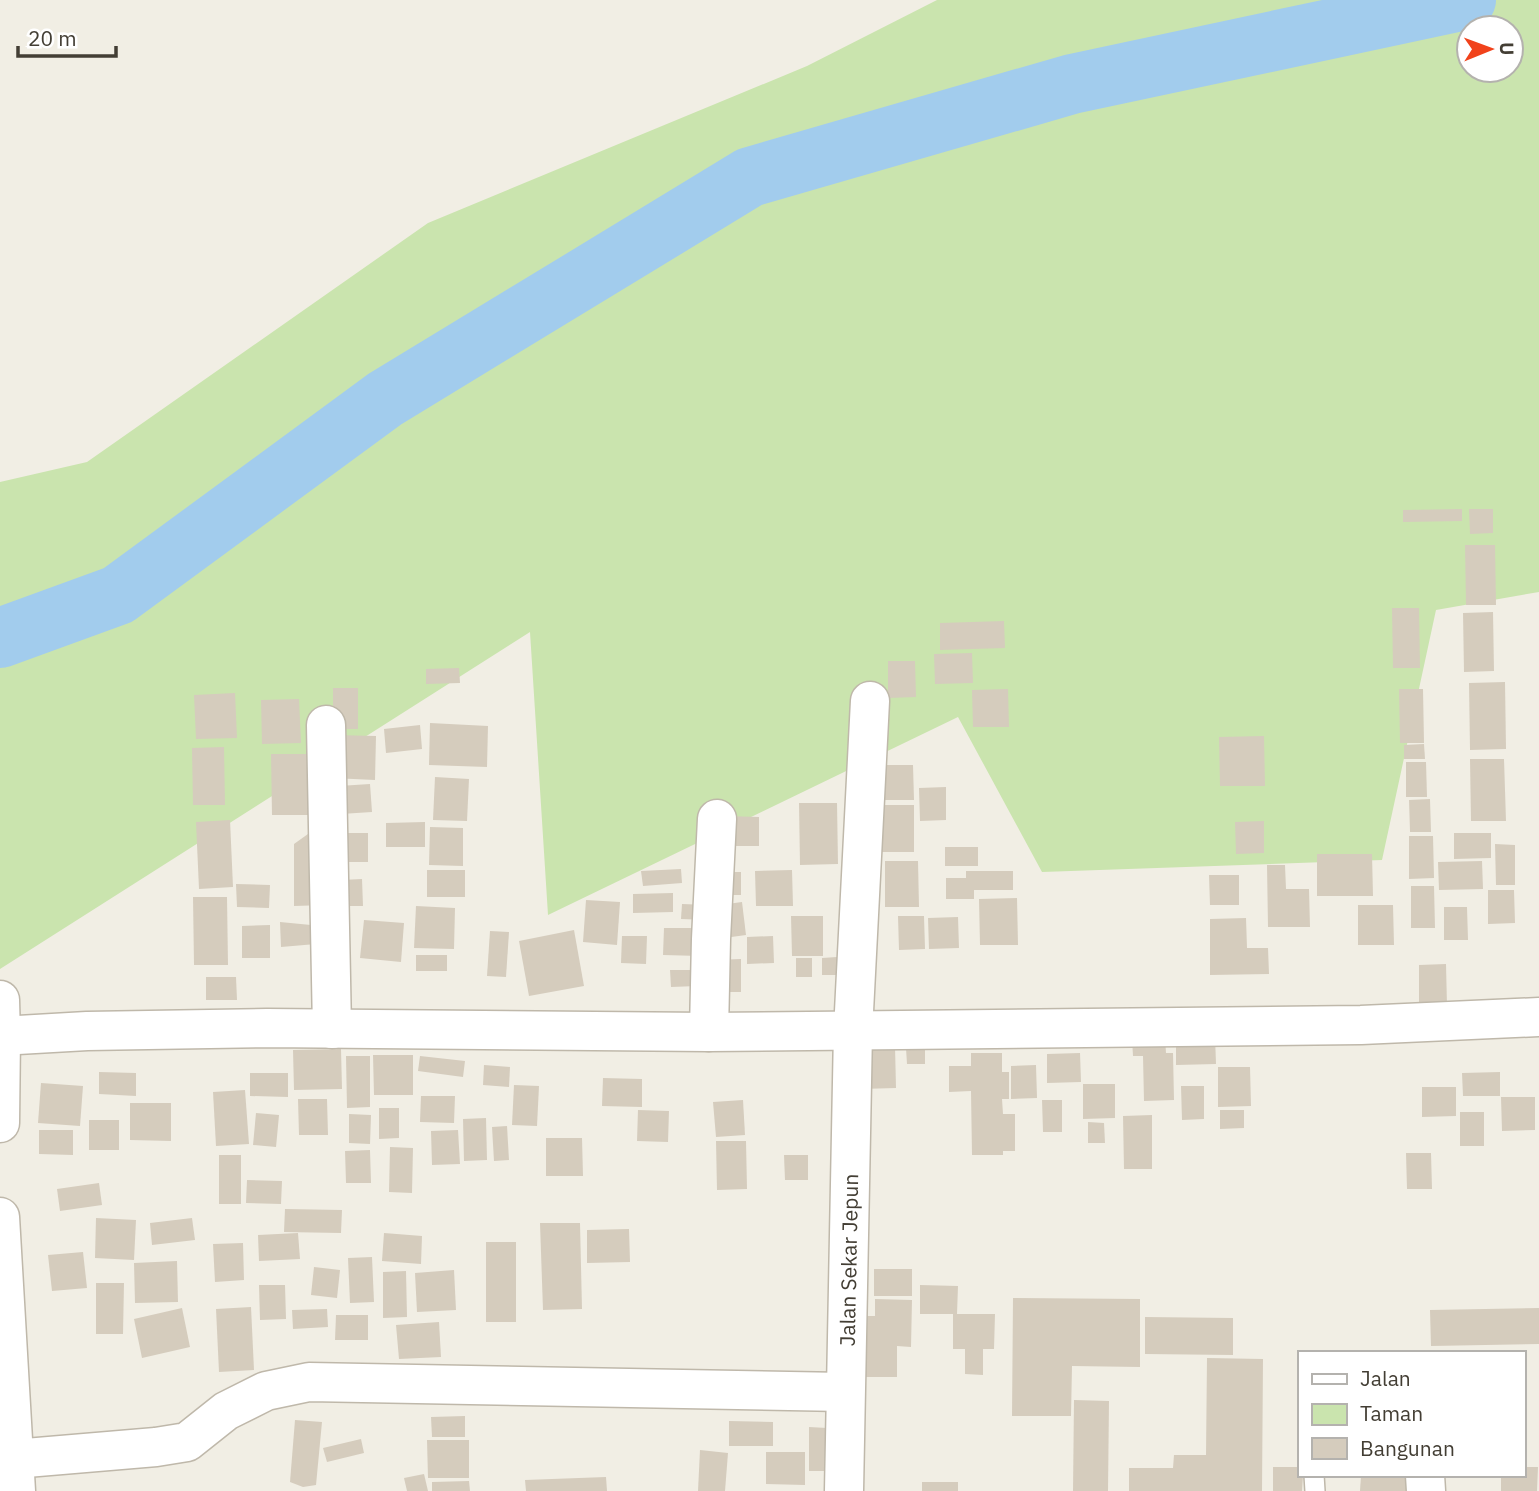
<svg xmlns="http://www.w3.org/2000/svg" width="1539" height="1491" viewBox="0 0 1539 1491" font-family="'IBM Plex Sans',sans-serif">
<style>
.green{fill:#cae4ae;fill-rule:evenodd}
.lines{fill:none;stroke-linecap:round;stroke-linejoin:round}
.river{stroke:#a2cced;stroke-width:60}
.building{fill:#d5ccbd}
.lane-casing{stroke:#bfb8aa;stroke-width:22}
.street-casing{stroke:#bfb8aa;stroke-width:41}
.lane{stroke:#fff;stroke-width:19}
.street{stroke:#fff;stroke-width:38}
.labels{text-anchor:middle;dominant-baseline:central;stroke-width:5;stroke-linejoin:round;paint-order:stroke}
.street-label{font-size:21px;fill:#433e34;stroke:#fff}
</style>
<rect width="100%" height="100%" fill="#f1eee4"/>
<path class="green" d="M937,0H1539V592L1436,610L1382,860L1042,872L958,717L548,915L530,632L0,969V482L87,462L428,223L807,66ZM1469,28H1511V70H1469Z"/>
<g class="lines">
<path class="river" d="M0,638L118,595L385,399L750,177L1072,84L1466,0"/>
</g>
<g class="building">
<path d="M1462,509V521L1403,522V510Z"/>
<path d="M1469,509H1493V533L1470,534Z"/>
<path d="M1465,545H1495L1496,605H1466Z"/>
<path d="M1392,608H1419L1420,668H1393Z"/>
<path d="M1493,612L1494,671L1464,672L1463,613Z"/>
<path d="M1004,621L1005,648L940,650V623Z"/>
<path d="M972,653L973,683L935,684L934,654Z"/>
<path d="M888,661H915L916,697L888,698Z"/>
<path d="M459,668L460,683L426,684V669Z"/>
<path d="M1505,682L1506,749L1470,750L1469,683Z"/>
<rect x="333" y="688" width="25" height="41"/>
<path d="M1008,689L1009,727H973L972,690Z"/>
<path d="M1399,689H1423L1424,743H1400Z"/>
<path d="M235,693L237,738L196,739L194,695Z"/>
<path d="M299,699L301,743L262,744L261,700Z"/>
<path d="M430,723L488,726L487,767L429,765Z"/>
<path d="M420,725L422,749L386,753L384,729Z"/>
<path d="M334,735L376,736L375,780L332,778Z"/>
<path d="M1264,736L1265,786H1220L1219,737Z"/>
<path d="M1424,744L1425,759H1404V745Z"/>
<path d="M224,747L225,805H193L192,748Z"/>
<path d="M271,754H309V815H272Z"/>
<path d="M1470,759H1504L1506,821H1471Z"/>
<path d="M1406,762H1426L1427,797H1406Z"/>
<path d="M879,765H913L914,800H879Z"/>
<path d="M435,777L469,779L467,821L433,820Z"/>
<path d="M370,784L372,812L341,814L339,786Z"/>
<path d="M946,787V820L920,821L919,788Z"/>
<path d="M1430,799L1431,832H1410L1409,800Z"/>
<path d="M799,803H837L838,864L800,865Z"/>
<path d="M878,805H914V852H879Z"/>
<path d="M726,816L759,817V846H725Z"/>
<path d="M230,820L233,887L199,889L196,822Z"/>
<path d="M1264,821V853L1236,854L1235,822Z"/>
<path d="M425,822V847H386V823Z"/>
<path d="M430,827L463,828V866L429,865Z"/>
<rect x="341" y="833" width="27" height="29"/>
<path d="M1454,833H1491V858L1454,859Z"/>
<path d="M308,834L326,836V905L294,906V844Z"/>
<path d="M1409,836H1433L1434,878L1409,879Z"/>
<path d="M1495,844L1515,845V885H1496Z"/>
<rect x="945" y="847" width="33" height="19"/>
<path d="M1317,854H1372L1373,896H1317Z"/>
<path d="M885,861H918L919,907H885Z"/>
<path d="M1482,861L1483,889L1439,890L1438,862Z"/>
<path d="M1267,865H1285L1286,889H1309L1310,927H1268Z"/>
<path d="M681,869L682,883L643,886L641,871Z"/>
<rect x="427" y="870" width="38" height="27"/>
<path d="M792,870L793,906H756L755,871Z"/>
<path d="M966,871H1013V890H974V899H946V878H966Z"/>
<rect x="721" y="872" width="20" height="23"/>
<path d="M1209,875H1239V905H1210Z"/>
<path d="M362,879L363,906H342L341,880Z"/>
<path d="M236,884L270,885L269,908L237,907Z"/>
<path d="M1411,886H1434L1435,928H1411Z"/>
<path d="M1488,890H1514L1515,923L1488,924Z"/>
<path d="M673,893V912L633,913V894Z"/>
<path d="M193,897H227L228,965H194Z"/>
<path d="M1017,898L1018,945H980L979,899Z"/>
<path d="M586,900L620,902L617,945L583,942Z"/>
<path d="M742,902L746,935L724,938L720,905Z"/>
<path d="M682,904L708,905V920L681,919Z"/>
<path d="M1358,905H1393L1394,945H1358Z"/>
<path d="M416,906L455,908L454,949L414,948Z"/>
<path d="M1444,907H1467L1468,940H1444Z"/>
<path d="M791,916H823V956H792Z"/>
<path d="M898,916H924L925,949L899,950Z"/>
<path d="M958,917L959,948L929,949L928,918Z"/>
<path d="M1246,918L1247,948H1268L1269,974L1210,975V919Z"/>
<path d="M364,920L404,923L401,962L360,958Z"/>
<path d="M280,922L311,925L316,944L281,947Z"/>
<path d="M270,925V958H242V926Z"/>
<path d="M664,928H701L700,956L663,955Z"/>
<path d="M574,930L584,986L529,996L519,941Z"/>
<path d="M490,931L509,932L506,977L487,976Z"/>
<path d="M622,936H647L646,964L621,963Z"/>
<path d="M773,936L774,963L747,964V937Z"/>
<rect x="416" y="955" width="31" height="16"/>
<path d="M837,957V975H822V958Z"/>
<rect x="796" y="958" width="16" height="19"/>
<path d="M741,959V992H715V960Z"/>
<path d="M1446,964L1447,1006H1419V965Z"/>
<path d="M670,970H697V986L671,987Z"/>
<path d="M206,977H236L237,1000H206Z"/>
<path d="M1215,1036L1216,1064L1176,1065V1037Z"/>
<path d="M1165,1038L1166,1053H1173L1174,1100L1144,1101L1143,1056H1133L1132,1039Z"/>
<path d="M895,1046L896,1088L861,1089V1047Z"/>
<path d="M906,1048H925V1064H907Z"/>
<path d="M341,1049L342,1089L294,1090L293,1050Z"/>
<path d="M971,1053H1002V1072H1009V1099H1002L1003,1114H1015V1151H1003V1155H972L971,1091L949,1092V1066H971Z"/>
<path d="M1080,1053L1081,1082L1047,1083V1054Z"/>
<path d="M373,1055H413V1095H374Z"/>
<path d="M346,1056H370V1107L347,1108Z"/>
<path d="M420,1056L465,1061L463,1077L418,1071Z"/>
<path d="M484,1065L510,1067L509,1087L483,1085Z"/>
<path d="M1036,1065L1037,1098L1011,1099V1066Z"/>
<path d="M1218,1067H1250L1251,1106L1218,1107Z"/>
<path d="M99,1072L136,1073V1096L99,1094Z"/>
<path d="M1500,1072V1096H1463L1462,1073Z"/>
<path d="M250,1073H288V1097L250,1096Z"/>
<path d="M603,1078L642,1079V1107L602,1106Z"/>
<path d="M41,1083L83,1086L80,1126L38,1123Z"/>
<path d="M1083,1084H1115V1118L1083,1119Z"/>
<path d="M514,1085L539,1086L537,1126L512,1125Z"/>
<path d="M1181,1086H1204V1119L1182,1120Z"/>
<path d="M1422,1087H1456V1116L1422,1117Z"/>
<path d="M245,1090L249,1144L216,1146L213,1092Z"/>
<path d="M421,1096H455L454,1123L420,1122Z"/>
<path d="M1501,1097H1535V1130L1502,1131Z"/>
<path d="M298,1099H327L328,1135H299Z"/>
<path d="M743,1100L745,1135L716,1137L713,1102Z"/>
<path d="M1042,1100H1062V1132H1043Z"/>
<path d="M130,1103H171V1141L130,1140Z"/>
<path d="M379,1108H399V1138L379,1139Z"/>
<path d="M638,1110L669,1111L668,1142L637,1141Z"/>
<path d="M1220,1110H1244V1128L1220,1129Z"/>
<rect x="1460" y="1112" width="24" height="34"/>
<path d="M256,1113L279,1115L276,1147L253,1145Z"/>
<path d="M349,1114L371,1115L370,1144L349,1143Z"/>
<path d="M1152,1115V1169H1124L1123,1116Z"/>
<path d="M486,1118L487,1160L464,1161L463,1119Z"/>
<rect x="89" y="1120" width="30" height="30"/>
<path d="M1088,1122L1104,1123L1105,1143H1088Z"/>
<path d="M507,1126L509,1160L494,1161L492,1127Z"/>
<path d="M39,1130H73V1155L39,1154Z"/>
<path d="M458,1130L460,1164L432,1165L431,1131Z"/>
<path d="M546,1138H582L583,1176H546Z"/>
<path d="M716,1141H746L747,1189L717,1190Z"/>
<path d="M390,1147L413,1148L412,1193L389,1192Z"/>
<path d="M370,1150L371,1183H346L345,1151Z"/>
<path d="M1406,1153H1431L1432,1189H1407Z"/>
<rect x="219" y="1155" width="22" height="49"/>
<path d="M784,1155H808V1180H785Z"/>
<path d="M247,1180L282,1181L281,1204L246,1203Z"/>
<path d="M99,1183L102,1205L60,1211L57,1189Z"/>
<path d="M285,1209L342,1210L341,1233L284,1232Z"/>
<path d="M96,1218L136,1220L134,1260L95,1258Z"/>
<path d="M192,1218L195,1240L152,1245L150,1223Z"/>
<path d="M540,1223H580L582,1309L543,1310Z"/>
<path d="M629,1229L630,1262L587,1263V1230Z"/>
<path d="M298,1233L300,1259L259,1261L258,1235Z"/>
<path d="M384,1233L422,1236L421,1264L382,1261Z"/>
<rect x="486" y="1242" width="30" height="80"/>
<path d="M243,1243L244,1280L215,1282L213,1244Z"/>
<path d="M83,1252L87,1288L52,1291L48,1255Z"/>
<path d="M372,1257L374,1302L350,1303L348,1258Z"/>
<path d="M177,1261L178,1302L135,1303L134,1263Z"/>
<path d="M314,1267L340,1270L337,1298L311,1295Z"/>
<rect x="874" y="1269" width="38" height="27"/>
<path d="M454,1270L456,1310L417,1312L415,1273Z"/>
<path d="M406,1271L407,1317L383,1318V1272Z"/>
<path d="M96,1283H124L123,1334H96Z"/>
<path d="M259,1285H285L286,1319L260,1320Z"/>
<path d="M920,1285L958,1286L957,1314H995L994,1349H983V1375L965,1374V1349H953V1314H920Z"/>
<path d="M1013,1298L1140,1299V1367L1072,1366L1071,1416H1012Z"/>
<path d="M875,1299L912,1300L911,1347L897,1346V1377H859L860,1316H875Z"/>
<path d="M251,1307L254,1370L219,1372L216,1309Z"/>
<path d="M182,1308L190,1347L142,1358L134,1319Z"/>
<path d="M1539,1308V1344L1431,1346L1430,1310Z"/>
<path d="M327,1309L328,1327L293,1329L292,1310Z"/>
<path d="M336,1315H368V1340H335Z"/>
<path d="M1145,1317L1233,1318V1355L1145,1354Z"/>
<path d="M439,1322L441,1357L399,1359L396,1325Z"/>
<path d="M1207,1358L1263,1359L1262,1491H1129V1468H1173L1174,1455H1206Z"/>
<path d="M1074,1400L1109,1401L1108,1491H1073Z"/>
<path d="M465,1416V1437H432L431,1417Z"/>
<path d="M295,1420L322,1422L316,1485L303,1487L290,1482Z"/>
<path d="M729,1421L773,1422V1446H729Z"/>
<path d="M809,1427L827,1428L826,1471H809Z"/>
<path d="M361,1439L364,1453L327,1462L323,1448Z"/>
<path d="M427,1440H469V1478H428Z"/>
<path d="M700,1450L728,1453L725,1491H698Z"/>
<path d="M766,1452H805V1485L766,1484Z"/>
<path d="M1273,1467H1299V1475H1303L1302,1491H1273Z"/>
<path d="M1523,1467H1538L1537,1491H1501V1475H1523Z"/>
<path d="M424,1474L428,1491H407L404,1478Z"/>
<path d="M1377,1475H1411V1491H1360L1361,1476Z"/>
<path d="M606,1477L607,1491H526L525,1480Z"/>
<path d="M469,1481L470,1491H432V1482Z"/>
<rect x="922" y="1482" width="36" height="9"/>
</g>
<g class="lines">
<defs>
<path id="lane" d="M1314,1475L1315,1491"/>
<g id="street">
<path d="M326,725L332,1029"/>
<path d="M0,1000L1,1036L0,1123"/>
<path d="M709,1032L711,939L717,819"/>
<path d="M0,1036L87,1031L267,1028L709,1032L1361,1025L1539,1017"/>
<path d="M0,1217L16,1491"/>
<path d="M0,1462L14,1459L156,1447L187,1442L226,1411L266,1391L309,1382L844,1392"/>
<path d="M1425,1475L1426,1491"/>
<path id="s1" d="M844,1491L853,1031L870,701"/>
</g>
</defs>
<use href="#lane" class="lane-casing"/>
<use href="#street" class="street-casing"/>
<use href="#lane" class="lane"/>
<use href="#street" class="street"/>
</g>
<g class="labels">
<g class="street-label">
<text stroke="none"><textPath href="#s1" startOffset="231">Jalan Sekar Jepun</textPath></text>
</g>
</g>
<rect x="1298" y="1351" width="228" height="126" fill="#ffffff" stroke="#b4b2ae" stroke-width="2"/>
<rect x="1312" y="1374" width="35" height="10" fill="#ffffff" stroke="#b4b2ae" stroke-width="2"/>
<text x="1360" y="1386" font-size="21" fill="#433e34">Jalan</text>
<rect x="1312" y="1404" width="35" height="21" fill="#cae4ae" stroke="#b4b2ae" stroke-width="2"/>
<text x="1360" y="1421" font-size="21" fill="#433e34">Taman</text>
<rect x="1312" y="1438" width="35" height="21" fill="#d5ccbd" stroke="#b4b2ae" stroke-width="2"/>
<text x="1360" y="1456" font-size="21" fill="#433e34">Bangunan</text>
<g transform="translate(1490 49) rotate(89)"><circle r="33" fill="#ffffff" stroke="#b4b2ae" stroke-width="2"/>
<path d="M0-5L12 26L0 18L-12 26Z" fill="#f1421b"/>
<text y="-10" font-size="19" font-weight="bold" text-anchor="middle" fill="#433e34">U</text>
</g>
<path d="M18 46v10h98v-10" fill="none" stroke="#433e34" stroke-width="3.5"/>
<text x="28" y="46" font-size="21" fill="#433e34" stroke="#ffffff" stroke-width="5" paint-order="stroke">20 m</text>
</svg>
